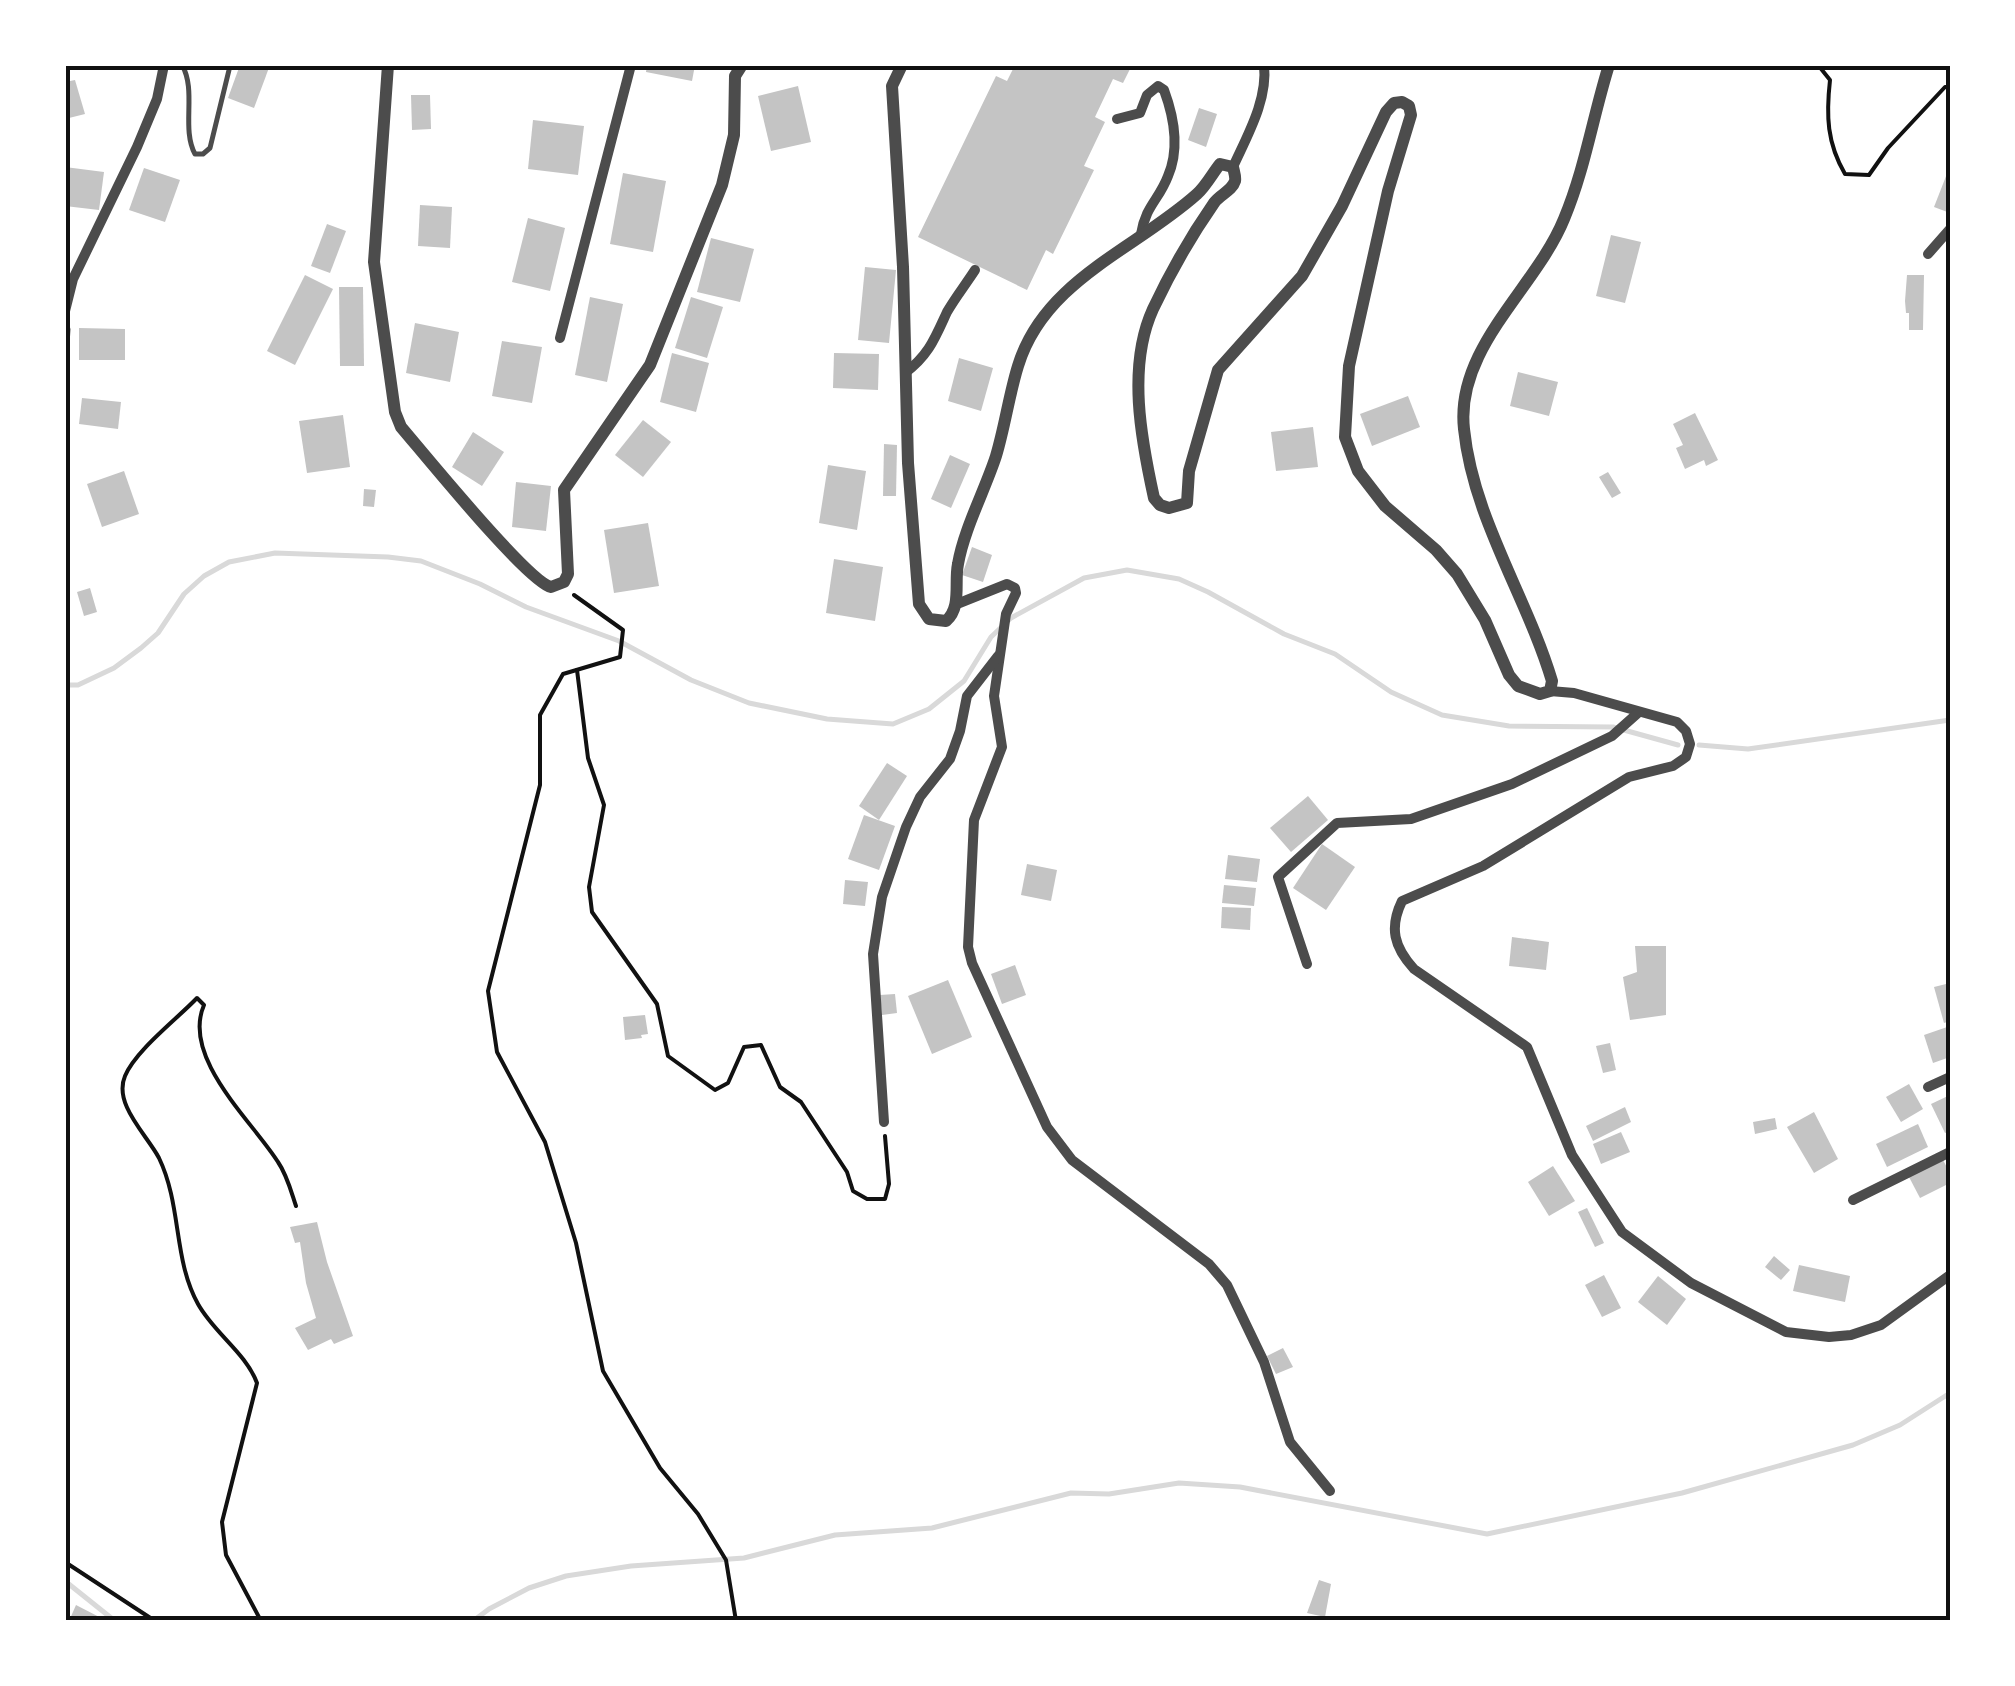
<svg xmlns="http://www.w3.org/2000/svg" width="2015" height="1686" viewBox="0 0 2015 1686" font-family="Helvetica,sans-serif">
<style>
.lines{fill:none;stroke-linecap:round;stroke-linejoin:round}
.stream{stroke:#d9d9d9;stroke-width:5}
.building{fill:#c4c4c4}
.path{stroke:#111;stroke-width:4}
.service{stroke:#4c4c4c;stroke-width:5}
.minor{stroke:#4c4c4c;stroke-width:10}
.tertiary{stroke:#4c4c4c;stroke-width:12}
.neatline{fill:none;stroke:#111;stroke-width:4}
</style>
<rect width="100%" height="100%" fill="#fff"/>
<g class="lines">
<g class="stream">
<path d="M65,685H78L114,668L141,648L158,633L184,594L204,576L229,562L275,553L388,557L421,561L480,584L526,607L619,641L691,680L749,703L827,719L893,724L929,709L964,681L991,637L1011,618L1084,578L1127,570L1179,579L1208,592L1284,634L1335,654L1391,692L1442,715L1509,726L1613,727L1678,745"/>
<path d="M1699,745L1748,749L1950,720"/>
<path d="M65,1581L115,1621"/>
<path d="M473,1621L489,1609L529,1588L566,1576L631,1566L744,1558L835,1535L932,1528L1071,1493L1109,1494L1179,1483L1240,1487L1487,1534L1682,1493L1853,1445L1900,1425L1950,1393"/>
</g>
</g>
<g class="building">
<path d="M240,65H270L254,108L228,98Z"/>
<path d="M647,65H695L692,81L646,72Z"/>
<path d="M1015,65H1132L1123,83L1113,79L1095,117L1105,122L1084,166L1094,170L1053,254L1046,250L1027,290L918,237L996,76L1007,81Z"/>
<path d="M75,80L85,114L65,119V82Z"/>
<path d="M798,86L811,142L771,151L758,96Z"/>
<path d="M411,95H430L431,129L412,130Z"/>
<path d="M1199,108L1217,114L1206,147L1188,140Z"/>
<path d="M533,120L584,126L578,175L528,169Z"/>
<path d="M1950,166V213L1934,207Z"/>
<path d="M65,167L104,172L99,210L65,206Z"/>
<path d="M144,168L180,180L165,222L129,210Z"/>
<path d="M623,173L666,181L653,252L610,244Z"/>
<path d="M420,205L452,207L450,248L418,246Z"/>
<path d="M528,218L565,228L550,291L512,282Z"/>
<path d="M327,224L346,231L330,273L311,266Z"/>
<path d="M1611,235L1641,242L1625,303L1596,296Z"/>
<path d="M711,238L754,249L740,302L697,292Z"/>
<path d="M865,267L896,270L889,343L858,340Z"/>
<path d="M305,275L333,289L295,365L267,351Z"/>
<path d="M1907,275H1924L1923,330H1909V313H1906L1905,301Z"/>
<path d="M339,287H363L364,366H340Z"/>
<path d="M590,297L623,304L607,382L575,375Z"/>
<path d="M691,297L723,307L707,358L675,348Z"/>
<path d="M415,323L459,332L450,382L406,373Z"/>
<path d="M79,328L125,329V360H79Z"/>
<path d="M502,341L542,347L532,403L492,396Z"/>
<path d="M672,353L709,363L696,412L660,402Z"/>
<path d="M834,353L879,354L878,390L833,388Z"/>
<path d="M959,358L993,368L981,411L948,401Z"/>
<path d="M1518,372L1558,382L1549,416L1510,406Z"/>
<path d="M1408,396L1420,427L1372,446L1360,414Z"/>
<path d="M82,398L121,402L118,429L79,424Z"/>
<path d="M1695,413L1718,460L1706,466L1704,460L1685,469L1676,448L1683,445L1673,424Z"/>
<path d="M343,415L350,467L307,473L299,421Z"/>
<path d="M643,420L671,442L643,477L615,455Z"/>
<path d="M1313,427L1318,467L1276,471L1271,432Z"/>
<path d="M473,432L504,452L482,486L452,467Z"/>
<path d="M884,444L897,445L896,496H883Z"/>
<path d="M950,455L970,464L951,508L931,499Z"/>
<path d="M828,465L866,471L857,530L819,523Z"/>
<path d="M124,471L139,514L102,527L87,484Z"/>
<path d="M1608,472L1621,493L1612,498L1599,477Z"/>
<path d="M516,482L551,486L546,531L512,527Z"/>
<path d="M364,489L376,490L374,507L363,506Z"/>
<path d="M648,523L659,586L614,593L604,530Z"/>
<path d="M972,547L992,555L983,582L962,575Z"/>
<path d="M834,559L883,567L875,621L826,613Z"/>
<path d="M90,588L97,612L84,616L77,592Z"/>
<path d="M887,763L907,776L879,820L859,806Z"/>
<path d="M1308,796L1328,820L1291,852L1270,828Z"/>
<path d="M864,815L895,826L879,870L848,859Z"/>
<path d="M1322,844L1355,867L1326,910L1293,888Z"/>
<path d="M1228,855L1260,859L1257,882L1225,879Z"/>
<path d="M1027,864L1057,870L1051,901L1021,895Z"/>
<path d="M845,880L868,882L865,906L843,904Z"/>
<path d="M1224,885L1256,888L1254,906L1222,903Z"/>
<path d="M1222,907L1251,908L1250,930L1221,928Z"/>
<path d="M1512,937L1549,942L1546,970L1509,966Z"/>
<path d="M1635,946H1666V1015L1630,1020L1623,977L1637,972Z"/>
<path d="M1015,965L1026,995L1002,1004L991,974Z"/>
<path d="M948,980L972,1037L932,1054L908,996Z"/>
<path d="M1950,983V1021L1944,1023L1934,987Z"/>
<path d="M895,994L897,1013L882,1015L880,995Z"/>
<path d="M645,1015L648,1034L641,1035L642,1038L625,1040L623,1017Z"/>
<path d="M1950,1026V1057L1933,1063L1924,1035Z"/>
<path d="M1610,1043L1616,1070L1603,1073L1596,1046Z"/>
<path d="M1909,1084L1923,1109L1901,1122L1886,1097Z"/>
<path d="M1950,1095V1131L1945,1133L1931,1104Z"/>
<path d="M1625,1107L1631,1122L1593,1141L1586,1126Z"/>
<path d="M1814,1112L1838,1159L1814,1173L1787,1127Z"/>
<path d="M1775,1118L1777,1129L1755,1134L1753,1122Z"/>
<path d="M1918,1124L1928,1147L1887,1167L1876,1144Z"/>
<path d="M1621,1132L1630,1152L1601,1164L1593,1144Z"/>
<path d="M1943,1160L1950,1173V1183L1920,1198L1909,1177Z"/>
<path d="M1553,1166L1575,1201L1549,1216L1528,1182Z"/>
<path d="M1587,1208L1604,1243L1595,1247L1578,1212Z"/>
<path d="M317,1222L327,1262L353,1336L334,1344L331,1339L308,1350L295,1328L316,1318L306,1283L300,1242L295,1243L290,1227Z"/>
<path d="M1774,1256L1790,1270L1781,1280L1765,1267Z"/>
<path d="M1799,1265L1850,1276L1845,1302L1793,1291Z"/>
<path d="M1604,1275L1621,1308L1602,1317L1585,1285Z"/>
<path d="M1658,1276L1686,1299L1667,1325L1638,1302Z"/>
<path d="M1283,1348L1293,1367L1276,1374L1267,1356Z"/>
<path d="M1319,1580L1331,1584L1325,1617L1307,1613Z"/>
<path d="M76,1605L107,1621H69Z"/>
</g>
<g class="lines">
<g class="path">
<path d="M1818,65L1830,80C1826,116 1827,143 1845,174L1869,175L1888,148L1945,87H1950"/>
<path d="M574,595L623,630L620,657L563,674L540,715V785L488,991L497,1052L545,1142L576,1243L603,1371L660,1468L698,1514L726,1560L736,1621"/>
<path d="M577,670L588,758L604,805L589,887L592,912L657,1004L668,1056L715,1090L728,1083L744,1047L761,1045L780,1087L801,1102L847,1172L853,1191L867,1199H885L889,1184L885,1136"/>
<path d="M65,1562L155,1621"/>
<path d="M261,1621L226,1555L222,1522L257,1383C246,1353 214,1333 198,1304C173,1259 182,1206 159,1158C147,1135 113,1104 125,1076C136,1050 177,1019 197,998L204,1005C181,1058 253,1122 278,1162C287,1175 291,1191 296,1206"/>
</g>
<g class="service">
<path d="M182,65C197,91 181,128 195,154H203L210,148L229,70"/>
<path d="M65,328L68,329L65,374"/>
<path d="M65,395L67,436"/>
</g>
<g class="minor">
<path d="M1117,119L1140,113L1147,95L1158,86L1164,90C1174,117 1180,148 1168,176C1159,200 1146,205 1141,234"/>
<path d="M1233,167C1247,136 1268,100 1264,65"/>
<path d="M1928,254L1950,229"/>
<path d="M65,311L73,279L137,147L157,99L164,65"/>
<path d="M560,338L631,65"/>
<path d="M905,373C929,355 935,338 947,312C955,298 966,284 975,270"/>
<path d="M957,604L1007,584L1015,588L1016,593L1006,614L994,696L1002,747L974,820L968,947L972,963L1047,1127L1072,1160L1209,1264L1227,1285L1264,1362L1290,1442L1330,1491"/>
<path d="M1550,691L1574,693L1677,722L1686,731L1690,744L1686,757L1673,766L1629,777L1483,866L1402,901C1389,928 1394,947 1414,969L1527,1047L1572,1155L1622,1232L1691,1283L1786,1332L1829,1337L1851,1335L1881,1325L1950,1275"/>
<path d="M1307,964L1278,877L1337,823L1411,819L1512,784L1612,736L1639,712"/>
<path d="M1928,1087L1950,1077"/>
<path d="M884,1122L873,954L882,897L906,827L920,797L950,759L960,731L967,696L998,656"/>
<path d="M1853,1200L1950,1152"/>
</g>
<g class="tertiary">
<path d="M388,65L374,262L395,412L401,427C425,455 527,581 551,587L564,582L568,574L564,490L650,365L722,185L734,135L735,76L742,65"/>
<path d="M902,65L892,86L903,267L908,463L919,604L929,619L946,621C962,607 954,583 958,564C964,529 985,490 996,456C1005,426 1009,395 1018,366C1044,280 1136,249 1197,194C1206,186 1212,174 1220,164L1233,167C1234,172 1236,177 1235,181C1232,191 1219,195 1214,203C1191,236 1170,273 1153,309C1127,366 1141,439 1154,498L1160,505L1169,508L1187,503L1189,471L1218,370L1302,276L1342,206L1386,112L1394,103L1402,102L1409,106L1411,115L1388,191L1349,366L1345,437L1358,471L1385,506L1436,550L1457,574L1485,620L1509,675L1518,686L1540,694L1550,691L1552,681C1527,597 1473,518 1464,429C1455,348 1536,288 1564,219C1585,169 1593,116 1609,65"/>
</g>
</g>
<rect width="2015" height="1686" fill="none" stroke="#ffffff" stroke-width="135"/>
<rect x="68" y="68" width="1880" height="1550" class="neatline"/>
</svg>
